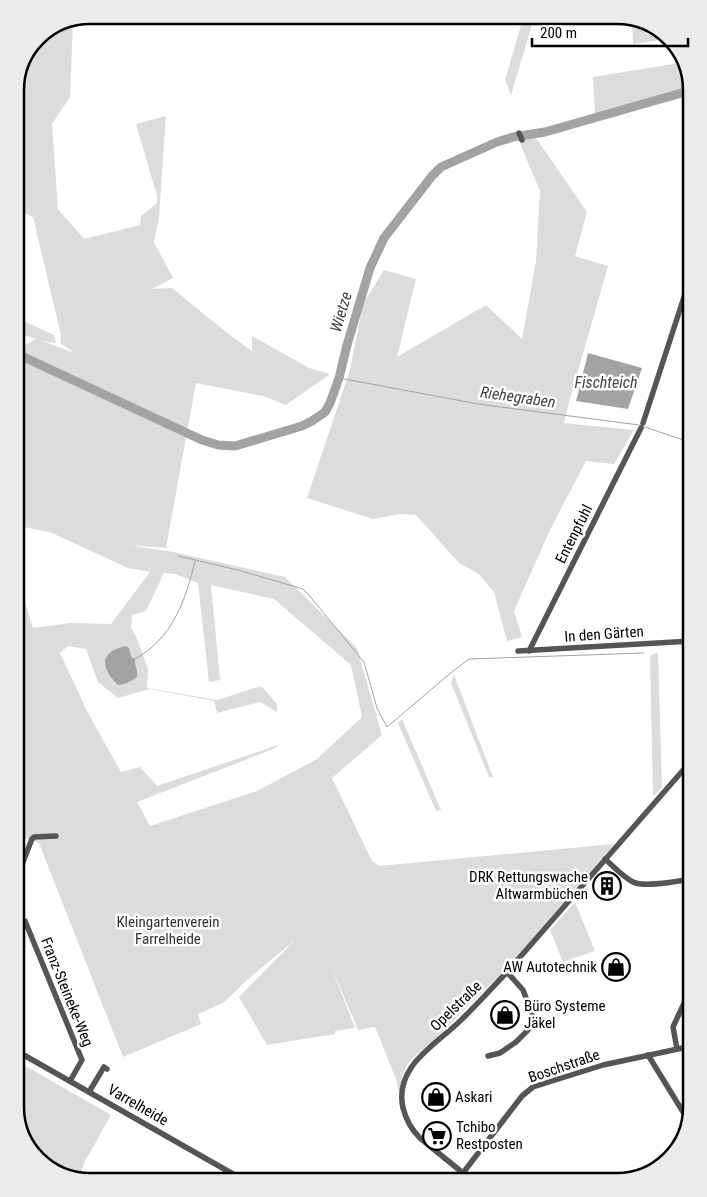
<svg xmlns="http://www.w3.org/2000/svg" width="707" height="1197" viewBox="0 0 707 1197" font-family="'Roboto Condensed',sans-serif">
<style>
.green{fill:#dcdcdc;fill-rule:evenodd}
.water{fill:#a3a3a3}
.lines{fill:none;stroke-linecap:round;stroke-linejoin:round}
.stream{stroke:#a3a3a3;stroke-width:1}
.river{stroke:#a3a3a3;stroke-width:9}
.minor{stroke:#555;stroke-width:5.5}
.labels{text-anchor:middle;dominant-baseline:central;stroke-width:5;stroke-linejoin:round;paint-order:stroke}
.street-label{font-size:15px;fill:#000;stroke:#fff}
.poi-label{font-size:15px;fill:#000;stroke:#fff;text-anchor:start}
.park-label{font-size:15px;fill:#333;stroke:#fff}
.water-label{font-size:16px;font-style:italic;fill:#444;stroke:#fff}
.rim{fill:none;stroke:#000;stroke-width:2.5}
</style>
<rect width="100%" height="100%" fill="#fff"/>
<g class="green">
<path d="M524,15H535L511,95L505,80Z"/>
<path d="M632,18L659,28L669,39L633,44Z"/>
<path d="M73,22L70,97L52,124L58,209L84,239L140,225L141,216L157,203V196L136,124L166,116L159,218L154,242L173,278L152,289L172,288L226,332L252,351V336L309,368L330,374L286,405L263,396L196,383L166,548L128,545L173,552L285,577L357,648L382,735L332,778L372,861L379,866L614,844L509,966L439,1035L413,1058L408,1064L402,1077L399,1093L396,1079L375,1027L358,1030L329,961L355,1028L335,1031V1034L267,1045L239,997L295,940L248,979L223,1003L198,1014L201,1024L123,1057L39,843L15,835V570L33,628L70,623L111,624L150,572L128,568L52,533L15,525V351L36,339L15,332V317L54,335L56,343L42,341L75,353L60,343L61,335L33,217L15,209V85L37,37ZM164,573L175,574L198,583L209,682L220,680L211,585L274,599L351,665L362,717L317,759L257,791L150,826L137,802L271,750L281,744L157,786L140,767L121,772L87,711L60,653L68,646L86,649L98,682L118,698L149,689L214,701L217,713L260,702L277,712V704L261,686L217,700L147,688L148,669L136,636L131,628L132,615L146,611Z"/>
<path d="M686,62L692,90L595,118L593,77Z"/>
<path d="M534,135L587,212L575,256L608,266L568,406L564,423L634,430L614,464L586,461L551,528L514,611L522,637L507,641L494,592L479,574L459,563L416,515L400,514L373,519L307,498L350,370L363,304L384,270L416,279L397,357L486,305L522,339L536,261L540,191L518,139Z"/>
<path d="M658,652L662,787L653,797L650,656Z"/>
<path d="M454,675L493,777H489L451,683Z"/>
<path d="M402,719L441,810L436,811L398,723Z"/>
<path d="M575,902L595,951L563,962L550,930Z"/>
<path d="M15,1060L111,1115L84,1163L79,1180L48,1170L23,1140L15,1107Z"/>
</g>
<g class="water">
<path d="M588,353L642,368L628,409L576,401Z"/>
<path d="M126,646L129,648L131,657L135,659C134,665 138,670 137,677C131,681 125,685 118,685C101,668 98,652 126,646Z"/>
</g>
<g class="lines">
<g class="stream">
<path d="M339,378L478,404L639,425L692,443"/>
<path d="M178,556L238,570L303,589L308,594L364,662L377,708L387,727L453,671L469,659L644,653"/>
<path d="M135,659C172,639 186,600 195,561"/>
</g>
<path class="river" d="M15,353L202,440L218,445L235,446L302,426L312,421L325,412L330,403L339,378L347,345L370,268L384,238L432,176L441,167L497,142L513,137L545,132L692,90"/>
<g class="minor">
<path d="M519,133L522,140"/>
<path d="M643,423L685,294L692,298"/>
<path d="M518,651L692,641"/>
<path d="M529,651L641,428"/>
<path d="M605,859C614,867 623,877 633,882C645,888 678,881 692,879"/>
<path d="M15,882L32,839L34,837L56,836"/>
<path d="M15,917L25,921L82,1060L70,1081"/>
<path d="M677,1049L673,1027L692,986"/>
<path d="M15,1050L247,1182"/>
<path d="M648,1055L688,1120"/>
<path d="M488,1056L500,1053L516,1042L528,1030L532,1021V1013L523,990L507,972"/>
<path d="M89,1092L104,1067L107,1069"/>
<path d="M456,1182L522,1096L533,1087L603,1065L692,1046"/>
<path d="M474,1182L420,1138C411,1129 406,1120 403,1108C394,1067 434,1046 459,1022C476,1006 491,989 507,972L692,760"/>
</g>
</g>
<defs>
<symbol id="building-ring" viewBox="-11 -11 22 22"><circle r="9.5" fill="#fff" stroke="#000" stroke-width="1.5"/><path d="M-4-6H4V6H1V3H-1V6H-4ZM-2.5-4.3h1.7v1.8h-1.7ZM.8-4.3h1.7v1.8H.8ZM-2.5-1h1.7V.8h-1.7ZM.8-1h1.7V.8H.8Z" fill="#000"/></symbol>
<symbol id="shop-ring" viewBox="-11 -11 22 22"><circle r="9.5" fill="#fff" stroke="#000" stroke-width="1.5"/><path d="M-5-2.5h2.3a2.7 3.5 0 0 1 5.4 0H5L5.5 6h-11ZM-1.5-2.5h3a1.5 2.3 0 0 0-3 0Z" fill="#000"/></symbol>
<symbol id="supermarket-ring" viewBox="-11 -11 22 22"><circle r="9.5" fill="#fff" stroke="#000" stroke-width="1.5"/><path d="M-6-5.5h2.5l.6 2H6L4.5 2H-2.5L-4.4-4H-6ZM-1.5 3.2a1.3 1.3 0 1 0 .1 0ZM3 3.2a1.3 1.3 0 1 0 .1 0Z" fill="#000"/></symbol>
</defs>
<g fill-rule="evenodd">
<use href="#building-ring" x="591" y="870" width="32" height="32"/>
<use href="#shop-ring" x="600" y="951" width="32" height="32"/>
<use href="#shop-ring" x="489" y="999" width="32" height="32"/>
<use href="#shop-ring" x="420" y="1081" width="32" height="32"/>
<use href="#supermarket-ring" x="421" y="1120" width="32" height="32"/>
</g>
<g class="labels">
<g class="street-label">
<text transform="translate(574 534) rotate(-63)">Entenpfuhl</text>
<text transform="translate(604 634) rotate(-4)">In den Gärten</text>
<text transform="translate(67 992) rotate(68)">Franz-Steineke-Weg</text>
<text transform="translate(456 1006) rotate(-44)">Opelstraße</text>
<text transform="translate(564 1066) rotate(-19)">Boschstraße</text>
<text transform="translate(138 1105) rotate(30)">Varrelheide</text>
</g>
<g class="poi-label">
<text x="588" y="877" text-anchor="end">DRK Rettungswache<tspan x="588" dy="17">Altwarmbüchen</tspan></text>
<text x="597" y="967" text-anchor="end">AW Autotechnik</text>
<text x="524" y="1006">Büro Systeme<tspan x="524" dy="17">Jäkel</tspan></text>
<text x="455" y="1097">Askari</text>
<text x="456" y="1127">Tchibo<tspan x="456" dy="17">Restposten</tspan></text>
</g>
<g class="park-label">
<text x="168" y="922">Kleingartenverein<tspan x="168" dy="17">Farrelheide</tspan></text>
</g>
<g class="water-label">
<text transform="translate(341 312) rotate(-74)">Wietze</text>
<text x="606" y="382">Fischteich</text>
<text transform="translate(518 397) rotate(8)">Riehegraben</text>
</g>
</g>
<path d="M0 0H707V1197H0ZM90 24H617A66 66 0 0 1 683 90V1107A66 66 0 0 1 617 1173H90A66 66 0 0 1 24 1107V90A66 66 0 0 1 90 24Z" fill="#ebebeb" fill-rule="evenodd"/>
<path class="rim" d="M90 24H617A66 66 0 0 1 683 90V1107A66 66 0 0 1 617 1173H90A66 66 0 0 1 24 1107V90A66 66 0 0 1 90 24Z"/>
<path d="M532 38v8h156v-8" fill="none" stroke="#000000" stroke-width="2.5"/>
<text x="540" y="38" font-size="15" fill="#000000" stroke="#ffffff" stroke-width="4" paint-order="stroke">200 m</text>
</svg>
